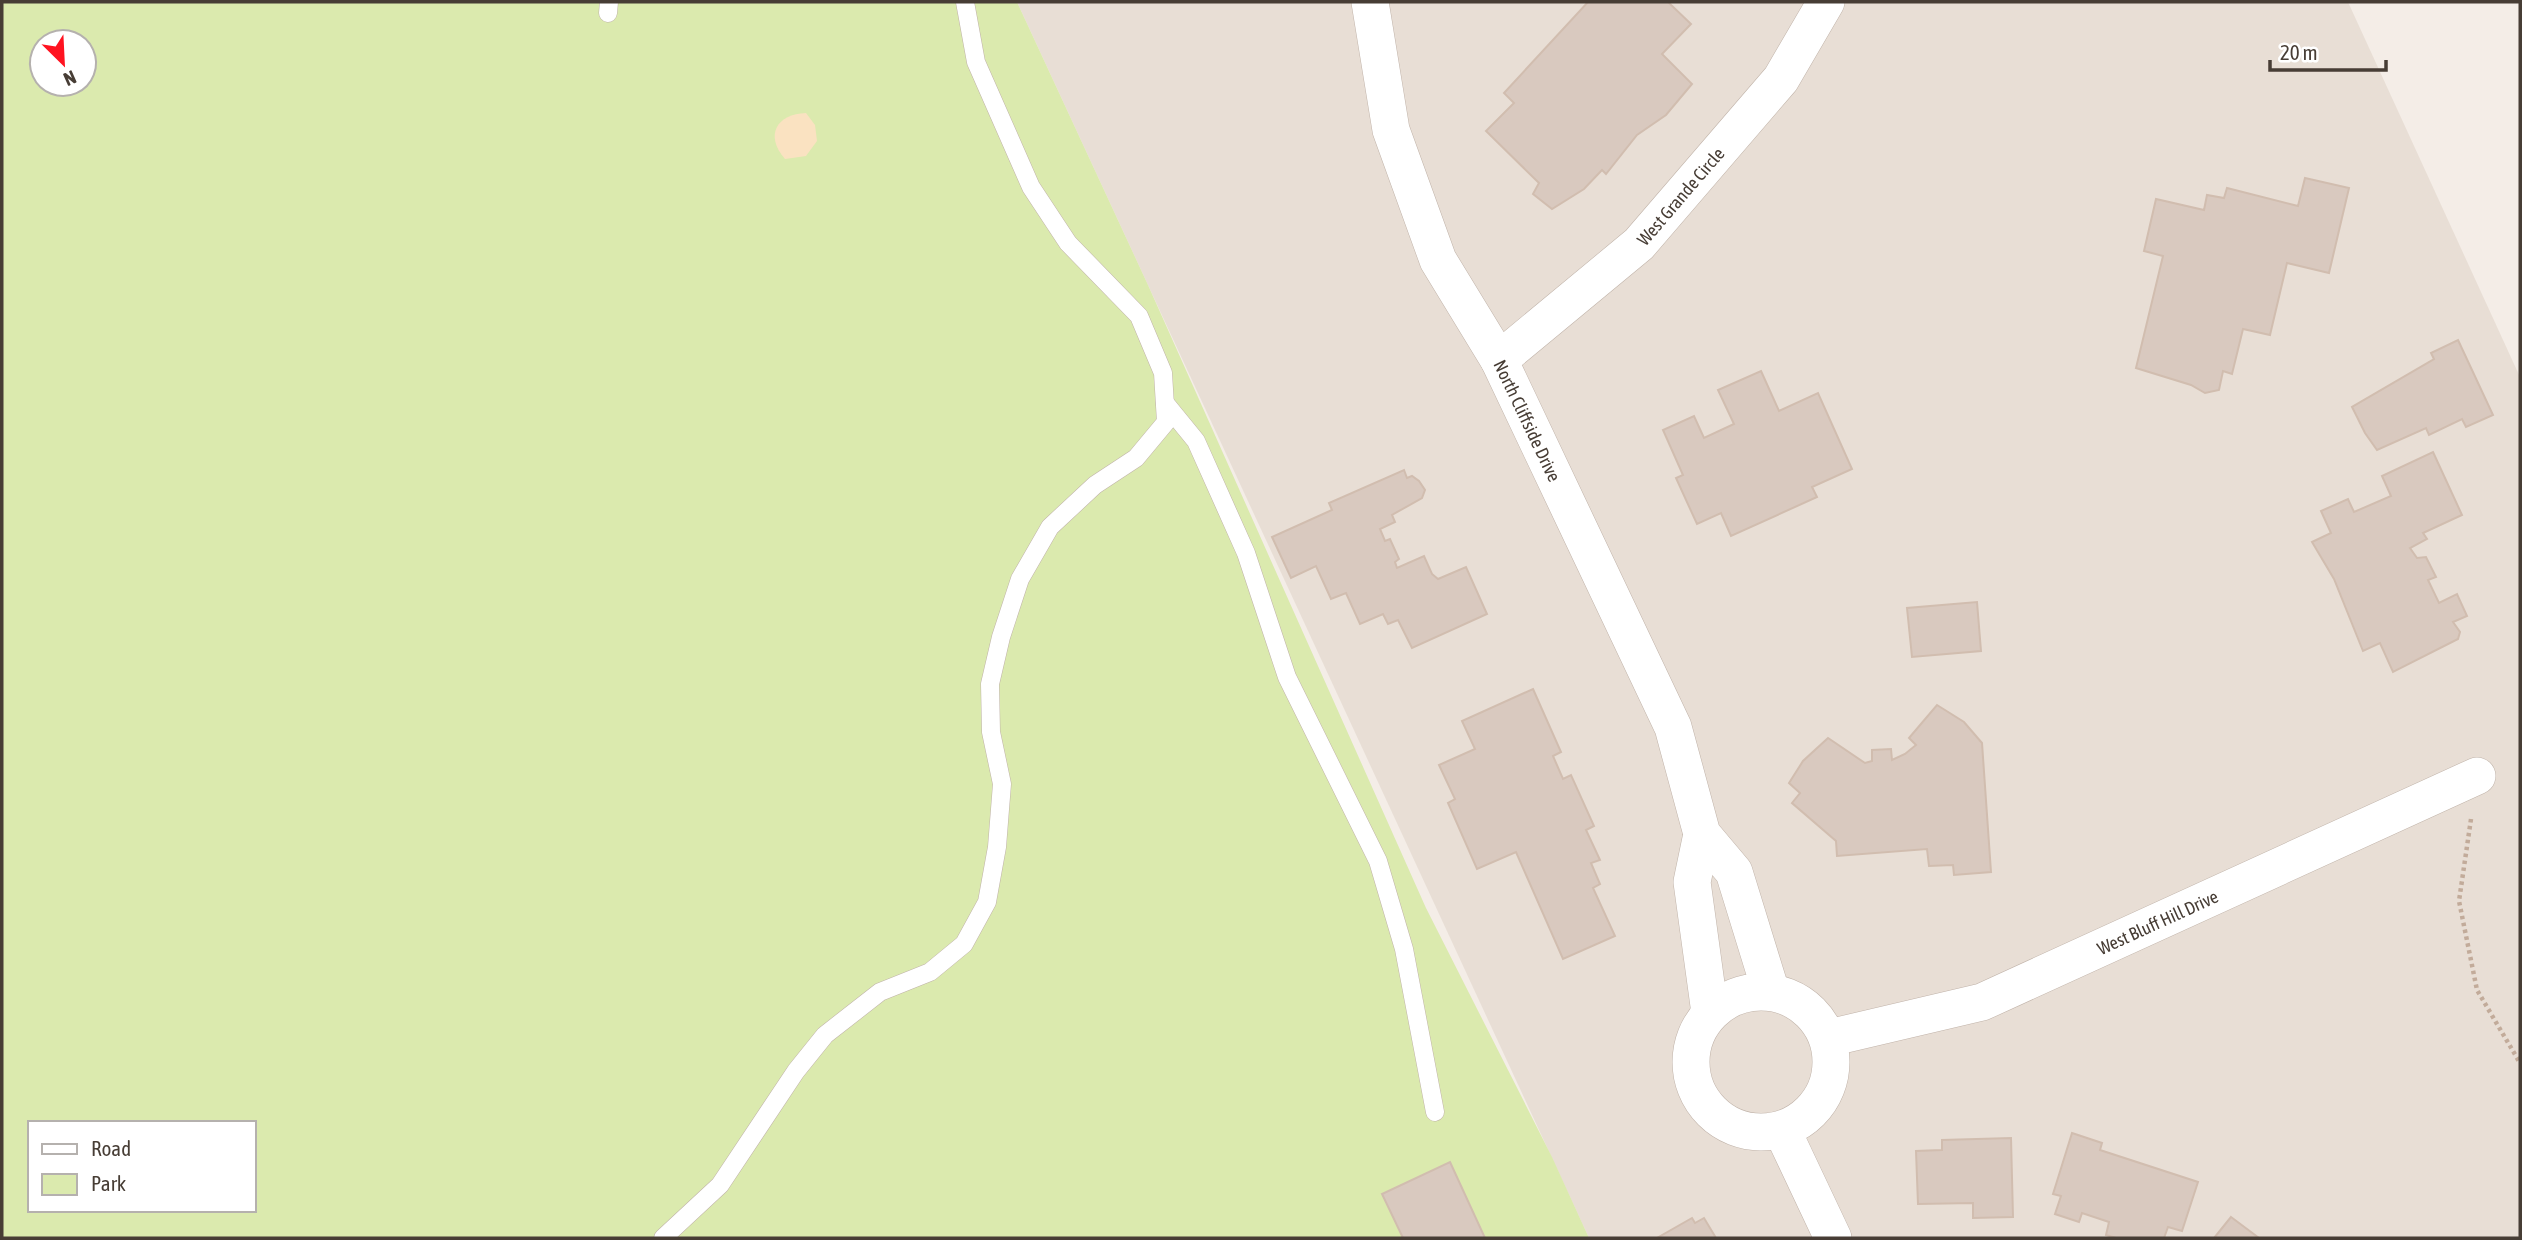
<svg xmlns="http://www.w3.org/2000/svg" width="2522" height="1240" viewBox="0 0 2522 1240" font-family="'Asap Condensed',sans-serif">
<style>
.residential{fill:#e8ded5}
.green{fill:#dbeaae;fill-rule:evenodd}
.sand{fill:#fae2c1}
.building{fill:#d9c9bf;stroke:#d1bdaf;stroke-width:2}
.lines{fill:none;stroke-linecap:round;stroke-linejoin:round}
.service-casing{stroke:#c0b3a9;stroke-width:19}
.minor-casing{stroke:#c0b3a9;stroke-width:38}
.path{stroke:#c2ab9a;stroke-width:4.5;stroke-dasharray:3.5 3.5;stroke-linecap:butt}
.service{stroke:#fff;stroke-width:18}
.minor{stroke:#fff;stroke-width:37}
.labels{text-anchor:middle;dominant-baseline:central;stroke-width:5;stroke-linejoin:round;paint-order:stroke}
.street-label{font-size:18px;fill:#473d35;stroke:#fff}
</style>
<rect width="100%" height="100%" fill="#f4ede7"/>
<path class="residential" d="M1017,2H2348L2520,377V1238H1589Z"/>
<path class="green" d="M2,2H1017L1148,285L1426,908L1552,1157L1589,1238H2ZM42,42H84V84H42ZM30,1123H254V1210H30Z"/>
<path class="sand" d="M806,113L815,125L817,141L806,156L785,159C764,135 777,114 806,113Z"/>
<g class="building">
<path d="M1588,2H1668L1691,24L1662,54L1692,84L1666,115L1637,135L1606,174L1602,170L1584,189L1552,209L1533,194L1539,183L1486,131L1514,103L1504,93Z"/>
<path d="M2305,178L2349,188L2329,273L2287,263L2270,335L2243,329L2232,374L2223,371L2219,390L2205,393L2191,385L2136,368L2163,256L2144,251L2156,199L2204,210L2207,195L2224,198L2227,188L2298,206Z"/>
<path d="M2458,340L2493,415L2466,427L2462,419L2429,435L2426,428L2377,450L2365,433L2352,407L2434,359L2431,353Z"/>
<path d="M1761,371L1779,411L1818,393L1852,469L1812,487L1817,497L1731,536L1721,513L1697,524L1676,478L1683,475L1663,430L1694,416L1704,438L1734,424L1718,390Z"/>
<path d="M2433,452L2462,515L2423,533L2427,539L2410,548L2417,558L2426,557L2436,577L2428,580L2439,603L2457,594L2467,616L2453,622L2460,632L2458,639L2393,672L2380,643L2363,651L2334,579L2312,542L2331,533L2321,511L2348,499L2354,512L2391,496L2382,476Z"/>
<path d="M1404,470L1407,478L1412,476L1419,481L1425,490L1422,498L1392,515L1395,522L1380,529L1385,541L1390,539L1399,559L1395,562L1397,568L1424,556L1432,574L1438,579L1466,567L1487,614L1412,648L1398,620L1388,624L1383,614L1360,624L1346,593L1331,599L1316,566L1291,578L1272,537L1332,510L1329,503Z"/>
<path d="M1977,602L1981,651L1912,657L1907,608Z"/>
<path d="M1533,689L1561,752L1553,756L1563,779L1571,775L1594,826L1586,830L1600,860L1591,863L1600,884L1593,888L1615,936L1563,959L1516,852L1477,869L1448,803L1455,799L1439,765L1475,749L1462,721Z"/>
<path d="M1937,705L1964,722L1982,743L1991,872L1954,875L1953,865L1929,866L1927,849L1837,856L1836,841L1792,803L1800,793L1789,783L1803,761L1828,738L1865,763L1872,761V750L1891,749L1892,760L1905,754L1916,745L1909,738Z"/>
<path d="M2072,1133L2102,1143L2100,1150L2198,1182L2182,1231L2168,1227L2164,1238H2116L2106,1235L2109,1222L2082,1213L2079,1222L2055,1214L2061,1196L2053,1194Z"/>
<path d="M2011,1138L2013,1217L1973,1218V1203L1918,1204L1916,1151L1942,1150V1140Z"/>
<path d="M1450,1162L1485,1238H1403L1382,1194Z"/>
<path d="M2231,1217L2259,1238H2214Z"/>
<path d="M1692,1218L1695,1223L1704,1218L1716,1238H1657Z"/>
</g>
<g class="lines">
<defs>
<g id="service">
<path d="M608,13L609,2"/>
<path d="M1165,403L1196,441L1246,553L1287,677L1378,861L1404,949L1435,1112"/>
<path d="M663,1238L720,1185L796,1071L825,1035L880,992L930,972L964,944L987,902L997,847L1002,784L991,732L990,684L1001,637L1020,579L1050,527L1095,485L1136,458L1166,422L1163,373L1139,316L1068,243L1031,187L976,62L965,2"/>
</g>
<g id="minor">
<path id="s1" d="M1370,2L1391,130L1438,260L1499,360L1673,727L1702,834L1734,872L1771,992"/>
<path id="s2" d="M1499,360L1639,244L1781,79L1826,2"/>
<path d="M1702,834L1692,882L1710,1013"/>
<circle cx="1761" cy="1062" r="70"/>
<path id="s3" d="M1829,1038L1982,1002L2477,776"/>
<path d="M1782,1130L1833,1238"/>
</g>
</defs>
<use href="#service" class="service-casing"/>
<use href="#minor" class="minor-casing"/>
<path class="path" d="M2471,819L2459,901L2477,990L2520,1063"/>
<use href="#service" class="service"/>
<use href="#minor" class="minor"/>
</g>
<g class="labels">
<g class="street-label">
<text stroke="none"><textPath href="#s2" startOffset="245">West Grande Circle</textPath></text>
<text stroke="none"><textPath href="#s1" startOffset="452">North Cliffside Drive</textPath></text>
<text stroke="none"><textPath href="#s3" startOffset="350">West Bluff Hill Drive</textPath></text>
</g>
</g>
<rect width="2522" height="1240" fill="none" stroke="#473d35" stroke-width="7"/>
<rect x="28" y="1121" width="228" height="91" fill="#ffffff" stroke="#b5b1ae" stroke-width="2"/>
<rect x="42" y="1144" width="35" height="10" fill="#ffffff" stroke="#b5b1ae" stroke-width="2"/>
<text x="91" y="1156" font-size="21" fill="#473d35">Road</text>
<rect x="42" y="1174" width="35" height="21" fill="#dbeaae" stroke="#b5b1ae" stroke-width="2"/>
<text x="91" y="1191" font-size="21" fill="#473d35">Park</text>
<g transform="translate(63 63) rotate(156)"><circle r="33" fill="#ffffff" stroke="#b5b1ae" stroke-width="2"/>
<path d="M0-5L12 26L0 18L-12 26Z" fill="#ff1320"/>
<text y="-10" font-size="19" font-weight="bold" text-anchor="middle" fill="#473d35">N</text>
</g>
<path d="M2270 60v10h116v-10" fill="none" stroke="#473d35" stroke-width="3.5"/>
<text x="2280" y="60" font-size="21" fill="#473d35" stroke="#ffffff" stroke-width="5" paint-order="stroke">20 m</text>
</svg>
